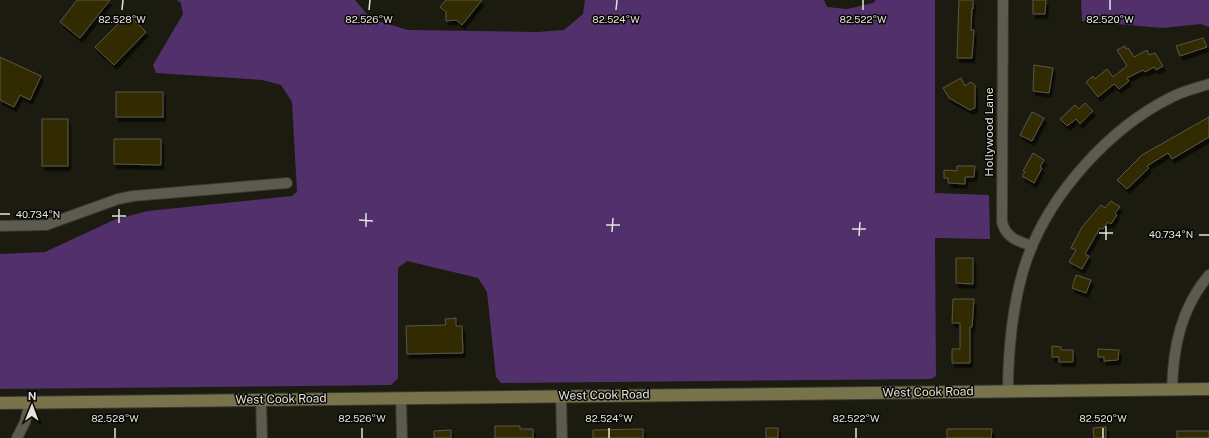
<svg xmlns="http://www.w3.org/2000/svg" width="1209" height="438" viewBox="0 0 1209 438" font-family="'Public Sans',sans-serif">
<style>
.forest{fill:#51306c}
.building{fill:#322c00;stroke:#58564a;filter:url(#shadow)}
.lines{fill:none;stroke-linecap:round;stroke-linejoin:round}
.street-casing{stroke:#383731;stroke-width:12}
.secondary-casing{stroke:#383731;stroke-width:14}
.street{stroke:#5c5b4e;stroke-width:10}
.secondary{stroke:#78734a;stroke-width:12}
.ticks{fill:none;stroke:#e4e3dc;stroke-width:1.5}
.labels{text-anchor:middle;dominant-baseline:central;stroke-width:3;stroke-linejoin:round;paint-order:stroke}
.street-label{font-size:12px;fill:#e4e3dc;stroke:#060603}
.ticks-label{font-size:10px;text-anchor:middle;fill:#e4e3dc;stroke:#060603;stroke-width:3;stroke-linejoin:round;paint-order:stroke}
</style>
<defs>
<filter id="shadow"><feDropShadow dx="2.5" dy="4.5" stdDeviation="0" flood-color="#0009"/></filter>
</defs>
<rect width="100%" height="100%" fill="#1c1b10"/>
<g class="forest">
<path d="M177,0H355L371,19L408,30L538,32L564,30L583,14L585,0H824L827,7L847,9L873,3L876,0H935V193L989,195L990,239L935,238L936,376L931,379L501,383L496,377L487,292L478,278L407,261L398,268V378L391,385L0,389V254L45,252L116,219L148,211L292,196L297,192L292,102L281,85L262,80L156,73L153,65L183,14L181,3Z"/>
<path d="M1081,0H1209V27L1201,24L1163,28L1082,21Z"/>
</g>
<g class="building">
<path d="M77,0H110L80,38L60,22Z"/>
<path d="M446,0H482L462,25L456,20L446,21V12L440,7Z"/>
<path d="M959,0H973V9L972,8L971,30H974L972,58H957Z"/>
<path d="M1033,0H1046L1045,14H1033Z"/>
<path d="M128,14L146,32L114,65L95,47Z"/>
<path d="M1203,38L1207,47L1180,56L1176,46Z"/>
<path d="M1125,46L1126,49L1128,48L1134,57L1147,50L1149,55L1155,53L1163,66L1156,70L1154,67L1145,72L1143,70L1127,78L1129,81L1119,89L1114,84L1098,97L1086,82L1093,76L1095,79L1107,69L1113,77L1127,66L1117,50Z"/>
<path d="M0,57L41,76L30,100L20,95L14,107L0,100Z"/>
<path d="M1034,65L1053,68L1049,93L1033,91Z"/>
<path d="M961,78L965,86L971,82L975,85V108L970,110L949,98L943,88Z"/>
<rect x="116" y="92" width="47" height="25"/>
<path d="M1085,103L1093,111L1080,124L1076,119L1067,126L1060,119L1075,105L1079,109Z"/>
<path d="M1032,112L1044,118L1032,141L1020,135Z"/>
<path d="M1209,117V137L1172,159L1168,153L1147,166L1149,168L1127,189L1117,180L1142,155Z"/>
<rect x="42" y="119" width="26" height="47"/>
<path d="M114,139H161V165L114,164Z"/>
<path d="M1033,153L1044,160L1040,167L1042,168L1034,183L1022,176L1025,172L1023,171Z"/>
<path d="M957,166H975L974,177H965V184L948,183V178H944V170L957,171Z"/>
<path d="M1111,201L1120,207L1115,213L1117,215L1111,224L1108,222L1103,229L1100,228L1085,254L1089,256L1082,269L1069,262L1076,250L1071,248L1082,227L1101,205L1105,208Z"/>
<path d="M956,258H973V284L956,283Z"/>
<path d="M1076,275L1091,280L1086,293L1072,288Z"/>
<path d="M953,299H974L972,327H970V363H952V349H960V323H952Z"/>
<path d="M456,318V326H462L463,353L407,354L406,326L446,325L445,319Z"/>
<path d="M1052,346L1061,347V350H1073V362H1059V357H1052Z"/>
<path d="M1098,349L1119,350L1118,360L1104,361V357H1098Z"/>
<path d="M495,426H520V429H533V438H495Z"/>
<path d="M1106,427V438H1094L1093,428Z"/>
<rect x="766" y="428" width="12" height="10"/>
<path d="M643,429V438H593V430Z"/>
<path d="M947,429H992L991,438H947Z"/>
<path d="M451,430V438H434V431Z"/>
<rect x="1177" y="431" width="32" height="7"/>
</g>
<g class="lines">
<defs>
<g id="street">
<path d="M1003,0L1002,222C1006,238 1018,241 1032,246"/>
<path d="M0,226L46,225L118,199L133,196L287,183"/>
<path d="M1172,390C1173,347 1181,308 1209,275"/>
<path d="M1008,391C1008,350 1013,298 1027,259C1050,194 1109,128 1172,97C1183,91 1197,88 1209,84"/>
<path d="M561,396L562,438"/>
<path d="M401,398L402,438"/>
<path d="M261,399L262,438"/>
<path d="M17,438L25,422L30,402"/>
</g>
<path id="secondary" d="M0,403L1209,389"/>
</defs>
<use href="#street" class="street-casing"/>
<use href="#secondary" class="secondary-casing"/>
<use href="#street" class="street"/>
<use href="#secondary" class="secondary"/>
</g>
<path class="ticks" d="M122,10L123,0M369,10L370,0M616,10L617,0M863,10V0M1110,10V0M0,214H10M112,216H126M359,220L373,221M119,223V209M606,225H620M366,227V213M852,229H866M612,232L613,218M1099,233H1113M1199,235H1209M859,236L860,222M1106,240V226M115,438V428M362,438V428M609,438V428M856,438V428M1103,438V428"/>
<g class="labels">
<g class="street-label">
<text transform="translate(989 132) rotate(-90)">Hollywood Lane</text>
<text transform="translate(928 392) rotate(-1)">West Cook Road</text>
<text transform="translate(604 395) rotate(-1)">West Cook Road</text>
<text transform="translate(281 399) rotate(-1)">West Cook Road</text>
</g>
</g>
<g class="ticks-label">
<text x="122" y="23">82.528°W</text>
<text x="369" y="23">82.526°W</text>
<text x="616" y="23">82.524°W</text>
<text x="863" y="23">82.522°W</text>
<text x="1110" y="23">82.520°W</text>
<text x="38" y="218">40.734°N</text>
<text x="1171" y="238">40.734°N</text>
<text x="115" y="422">82.528°W</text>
<text x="362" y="422">82.526°W</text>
<text x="609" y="422">82.524°W</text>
<text x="856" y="422">82.522°W</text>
<text x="1103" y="422">82.520°W</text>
</g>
<g transform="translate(32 406) rotate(1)" stroke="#060603" stroke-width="3" paint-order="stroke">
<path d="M0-3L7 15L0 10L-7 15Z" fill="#e4e3dc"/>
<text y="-6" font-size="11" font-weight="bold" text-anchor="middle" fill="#e4e3dc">N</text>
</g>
</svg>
